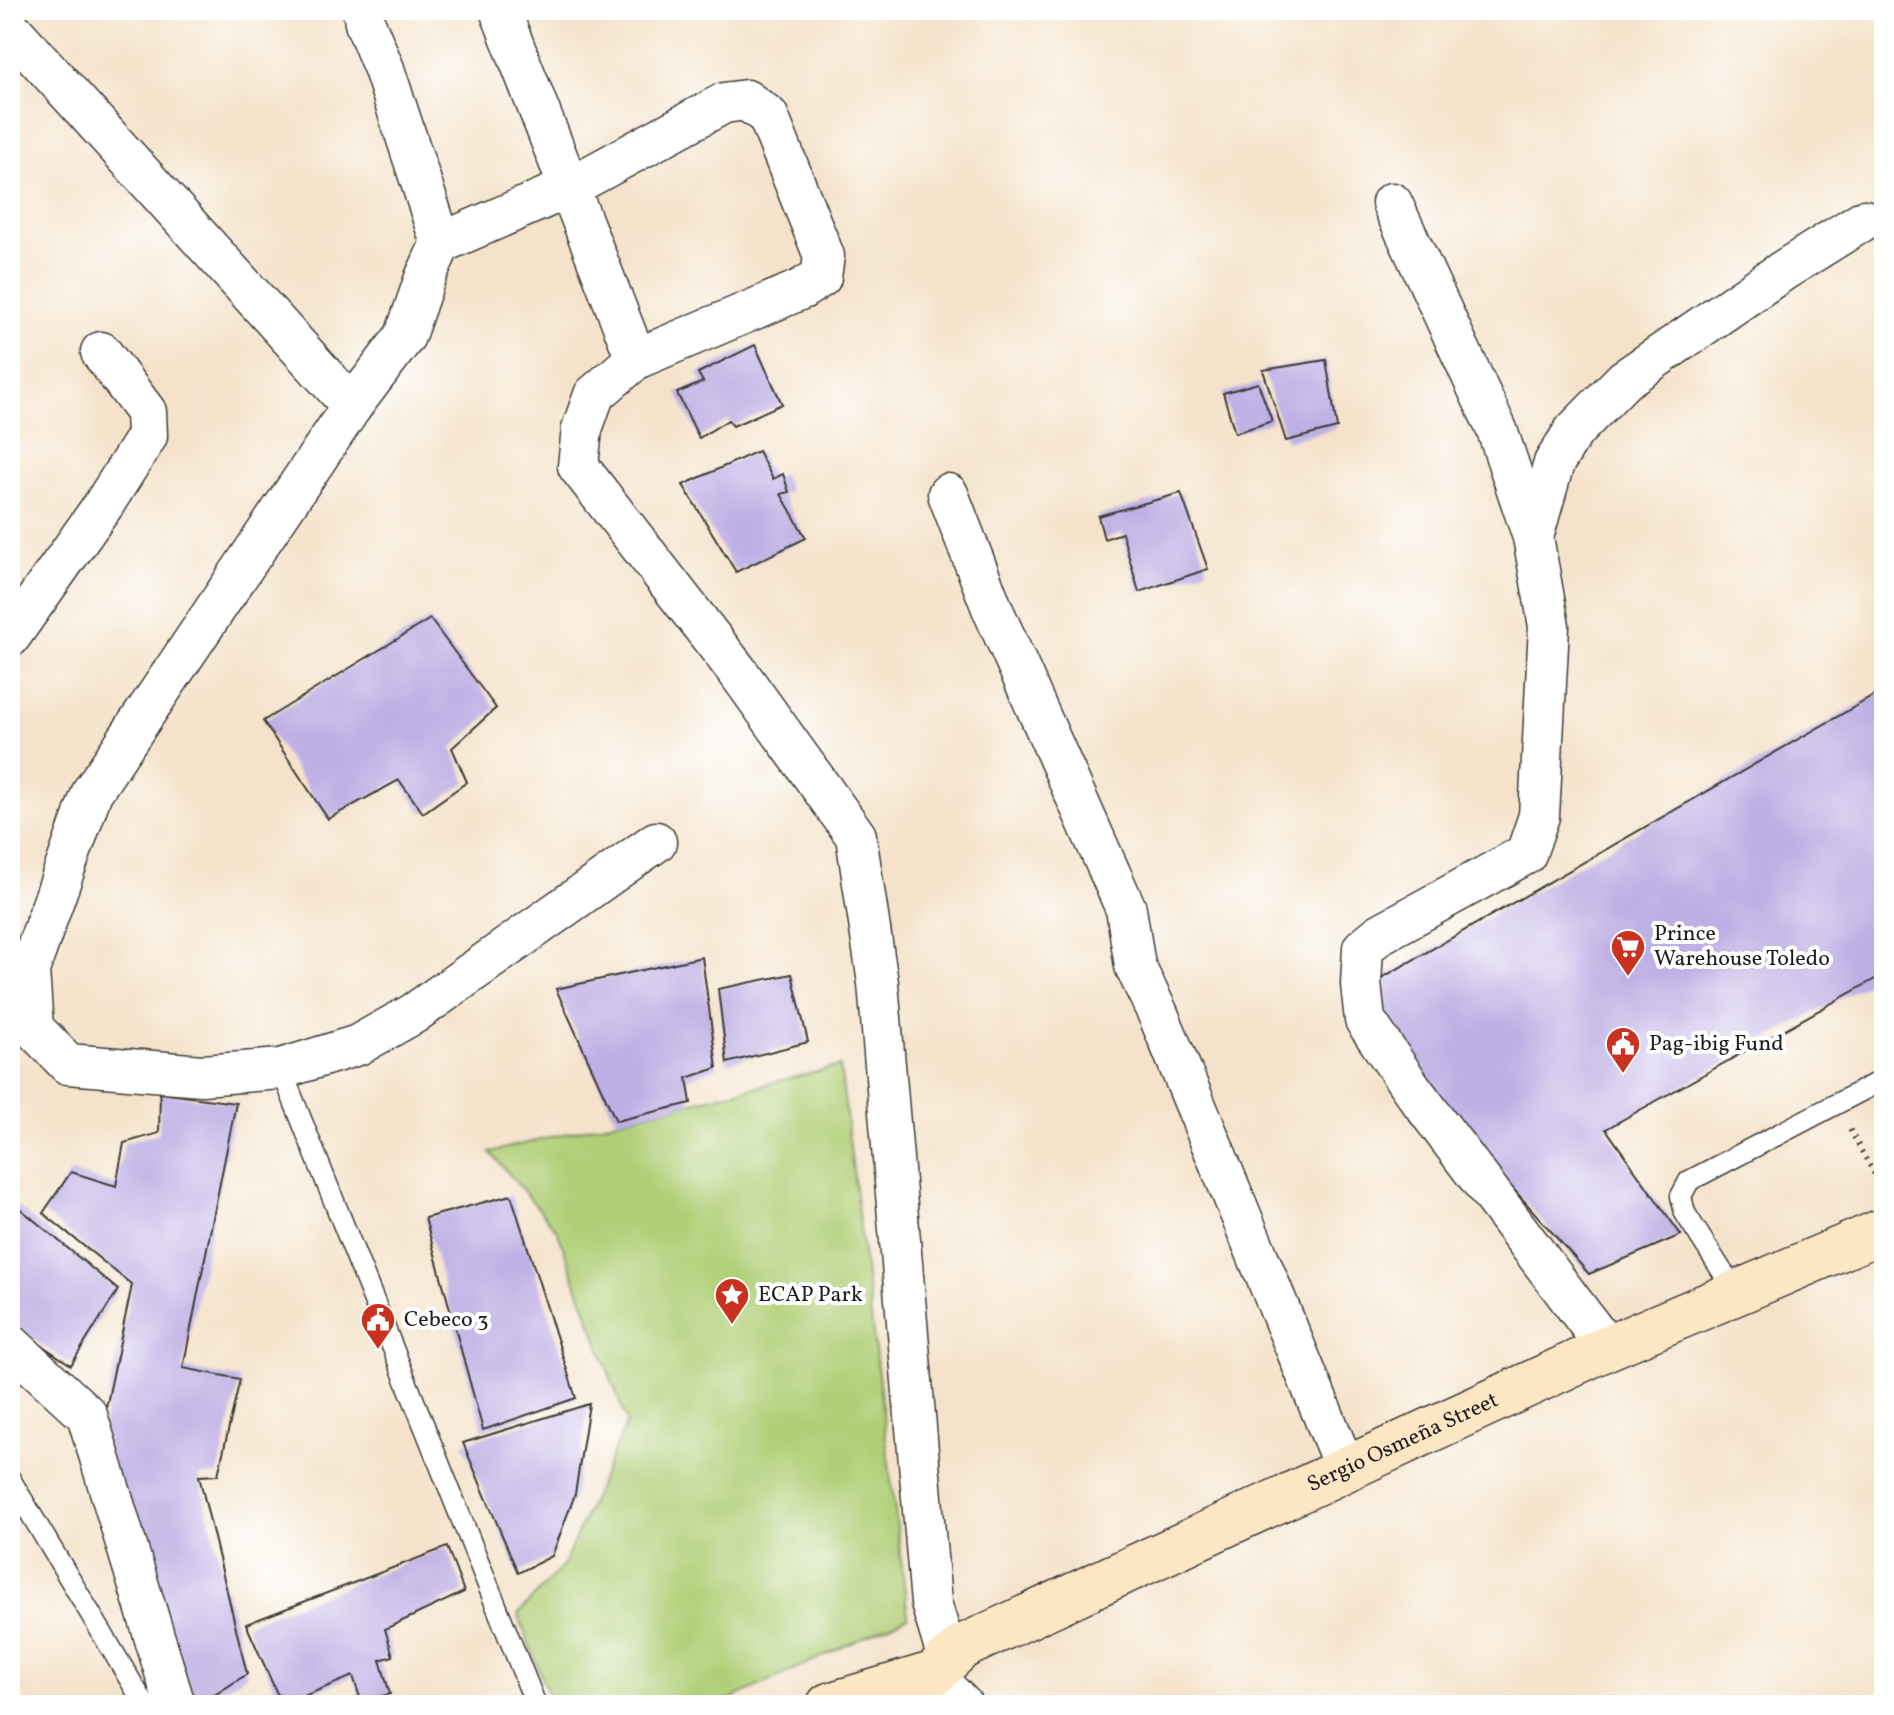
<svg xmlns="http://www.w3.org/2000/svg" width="1894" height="1715" viewBox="0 0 1894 1715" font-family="Vollkorn,serif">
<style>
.green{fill:#b0cf77;stroke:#66764a;stroke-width:2}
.building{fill:#beafe4}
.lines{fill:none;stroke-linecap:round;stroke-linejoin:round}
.lane-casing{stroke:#3c3a36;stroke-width:23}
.street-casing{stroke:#3c3a36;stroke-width:43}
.secondary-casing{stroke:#3c3a36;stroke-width:47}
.path{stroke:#3c3a36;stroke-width:5;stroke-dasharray:2 6;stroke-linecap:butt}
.lane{stroke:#fff;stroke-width:20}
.street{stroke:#fff;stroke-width:40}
.secondary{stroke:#fce6c4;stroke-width:44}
.labels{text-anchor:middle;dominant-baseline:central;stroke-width:8;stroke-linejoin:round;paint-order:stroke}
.poi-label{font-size:22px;fill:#1c1c1c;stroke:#fff;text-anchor:start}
.street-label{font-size:22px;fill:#1c1c1c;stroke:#fff}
</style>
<rect width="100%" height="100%" fill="#fff"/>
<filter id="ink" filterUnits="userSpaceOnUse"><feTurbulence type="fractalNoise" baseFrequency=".0125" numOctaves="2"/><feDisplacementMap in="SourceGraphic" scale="16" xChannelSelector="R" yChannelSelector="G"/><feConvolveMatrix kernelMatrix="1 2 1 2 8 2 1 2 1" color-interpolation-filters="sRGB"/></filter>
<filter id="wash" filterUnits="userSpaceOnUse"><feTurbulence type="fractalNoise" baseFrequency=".006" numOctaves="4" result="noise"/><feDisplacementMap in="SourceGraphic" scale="32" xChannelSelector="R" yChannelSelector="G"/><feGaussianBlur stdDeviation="1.8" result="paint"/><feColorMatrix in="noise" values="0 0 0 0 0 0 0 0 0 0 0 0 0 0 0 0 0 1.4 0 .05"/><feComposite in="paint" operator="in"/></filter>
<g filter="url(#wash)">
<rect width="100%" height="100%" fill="#f4e3ca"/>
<path class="green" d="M840,1066L908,1617L718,1705H552L518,1614L563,1566L627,1422L557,1230L490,1152Z"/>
<g id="blocks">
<g class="building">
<path d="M755,345L782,404L733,426L728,420L699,438L677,393L703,382L698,373Z"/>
<path d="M1326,360L1337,428L1286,441L1263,370Z"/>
<path d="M1258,383L1272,421L1235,433L1223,393Z"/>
<path d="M758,451L773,479L783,474L789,492L781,494L806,538L736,572L683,485Z"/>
<path d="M1181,493L1208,569L1139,592L1122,533L1104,539L1098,516Z"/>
<path d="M430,619L496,708L452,748L467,782L423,813L399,780L328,819L263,721Z"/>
<path d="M1884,690V974L1606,1129L1681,1235L1589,1274L1421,1085L1368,1013L1373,983Z"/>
<path d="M702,957L717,1068L687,1078L691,1103L616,1121L556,989Z"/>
<path d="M792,974L808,1042L727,1063L718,989Z"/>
<path d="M160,1093L236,1103L183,1368L240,1379L218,1475L199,1476L247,1674L199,1705H194L101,1432L132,1285L43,1213L71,1172L116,1186L124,1143L159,1133Z"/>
<path d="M511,1195L576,1398L483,1430L425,1218Z"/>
<path d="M17,1206L118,1290L71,1365L10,1324V1219Z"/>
<path d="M589,1404L575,1494L552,1556L518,1573L463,1443Z"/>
<path d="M447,1547L464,1592L385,1629L393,1656L380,1660L390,1694L361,1701L353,1676L282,1705L246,1624Z"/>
</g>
</g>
</g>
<g filter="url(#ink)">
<use href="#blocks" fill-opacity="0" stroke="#3c3a36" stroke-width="2"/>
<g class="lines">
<defs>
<g id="lane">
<path d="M281,1069L536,1705"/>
<path d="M1736,1293L1685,1213L1681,1196L1689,1181L1884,1079"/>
<path d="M10,1479L145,1705"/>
</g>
<g id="street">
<path d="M363,10L365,23L384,69L441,243"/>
<path d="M500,10L636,359L594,395L582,429L578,466L738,672L856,836L878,983L931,1603L948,1659"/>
<path d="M10,28L352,406L92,792L29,970L33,1028L68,1064L202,1075L281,1069L358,1045L413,1014L656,842"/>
<path d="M1392,203L1497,430L1533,537L1549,626L1539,816L1526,854L1380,934L1363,948L1361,984L1365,1020L1412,1089L1607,1348"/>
<path d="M352,406L405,336L425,278L441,243L570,187L724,103L746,100L768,116L824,256L821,277L802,289L636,359"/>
<path d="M948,494L992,608L1126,909L1135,966L1158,1014L1345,1468"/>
<path d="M1533,537L1554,463L1574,431L1624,380L1784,270L1864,220"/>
<path d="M10,637L104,504L147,436L146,412L101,352"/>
<path d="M10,1344L87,1415L175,1705"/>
<path d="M931,1674L962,1705"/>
</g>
<g id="secondary">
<path d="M829,1705L929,1675"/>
<path id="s1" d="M901,1705L962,1647L1607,1348L1884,1230"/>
</g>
</defs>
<use href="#lane" class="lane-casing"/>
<use href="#street" class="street-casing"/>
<use href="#secondary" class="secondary-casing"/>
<path class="path" d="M1850,1130L1884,1192"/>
<use href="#lane" class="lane"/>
<use href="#street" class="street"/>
<use href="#secondary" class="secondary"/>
</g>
</g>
<defs>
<symbol id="supermarket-pin" viewBox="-11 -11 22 30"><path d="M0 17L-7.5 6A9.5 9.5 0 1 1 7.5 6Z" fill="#c8321e" stroke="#fff"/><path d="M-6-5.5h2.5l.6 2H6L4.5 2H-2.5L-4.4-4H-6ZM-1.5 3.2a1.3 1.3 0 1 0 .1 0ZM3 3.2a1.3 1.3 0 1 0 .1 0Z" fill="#fff"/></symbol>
<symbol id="civic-pin" viewBox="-11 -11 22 30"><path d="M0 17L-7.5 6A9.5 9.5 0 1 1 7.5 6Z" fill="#c8321e" stroke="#fff"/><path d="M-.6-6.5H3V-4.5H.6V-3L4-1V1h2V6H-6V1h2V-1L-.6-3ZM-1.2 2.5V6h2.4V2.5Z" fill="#fff"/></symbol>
<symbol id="sight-pin" viewBox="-11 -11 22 30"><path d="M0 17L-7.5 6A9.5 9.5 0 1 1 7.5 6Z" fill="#c8321e" stroke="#fff"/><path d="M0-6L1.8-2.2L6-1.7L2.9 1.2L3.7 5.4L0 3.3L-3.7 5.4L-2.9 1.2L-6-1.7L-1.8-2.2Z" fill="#fff"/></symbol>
</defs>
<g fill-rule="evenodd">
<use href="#supermarket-pin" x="1608" y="927" width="40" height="54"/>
<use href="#civic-pin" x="1603" y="1024" width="40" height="54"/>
<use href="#sight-pin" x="712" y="1275" width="40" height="54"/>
<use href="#civic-pin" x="358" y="1300" width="40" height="54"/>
</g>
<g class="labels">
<g class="poi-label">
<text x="1654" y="934">Prince<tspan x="1654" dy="25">Warehouse Toledo</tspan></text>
<text x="1649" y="1044">Pag-ibig Fund</text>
<text x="758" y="1295">ECAP Park</text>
<text x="404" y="1320">Cebeco 3</text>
</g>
<g class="street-label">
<text stroke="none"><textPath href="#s1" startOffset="570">Sergio Osmeña Street</textPath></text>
</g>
</g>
<rect width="1894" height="1715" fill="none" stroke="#fff" stroke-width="40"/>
</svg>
